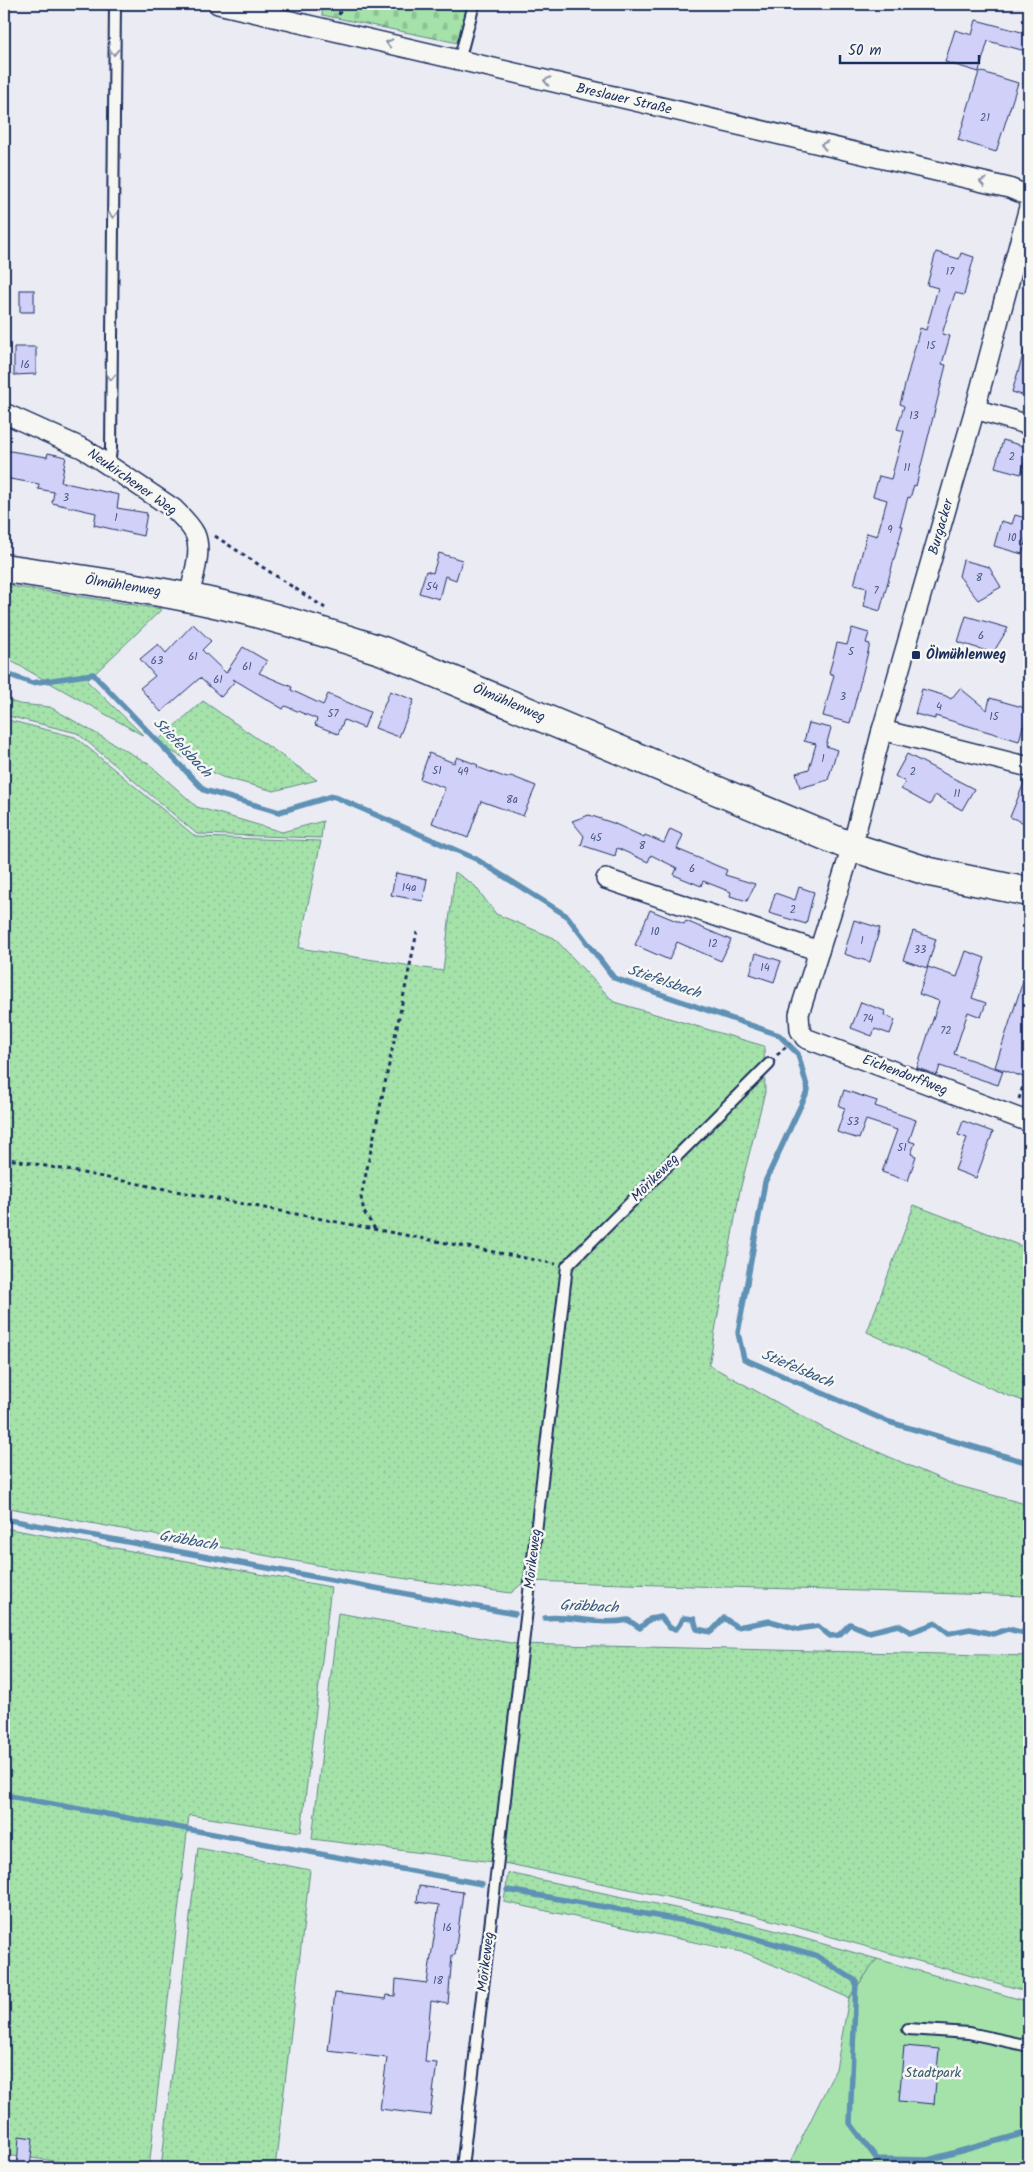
<svg xmlns="http://www.w3.org/2000/svg" width="1033" height="2172" viewBox="0 0 1033 2172" font-family="Kalam,sans-serif">
<style>
.grass{fill:url(#grass-dots);stroke:#608884}
.cemetery{fill:url(#cemetery-stones);stroke:#608884}
.park{fill:#a4e2aa;stroke:#608884}
.lines{fill:none;stroke-linecap:round;stroke-linejoin:round}
.stream{stroke:#5e91b4;stroke-width:5.5}
.building{fill:#d0d0f9;stroke:#1b2f5e}
.lane-casing{stroke:#1b2f5e;stroke-width:14}
.street-casing{stroke:#1b2f5e;stroke-width:22}
.secondary-casing{stroke:#1b2f5e;stroke-width:31}
.path{stroke:#1b2f5e;stroke-width:3;stroke-dasharray:4 4;stroke-linecap:butt}
.lane{stroke:#f6f6f2;stroke-width:10}
.street{stroke:#f6f6f2;stroke-width:19}
.secondary{stroke:#f6f6f2;stroke-width:28}
.oneway{stroke:#8892a8}
.poi-dot{fill:#1b2f5e;stroke:#f6f6f2;stroke-width:2}
.labels{text-anchor:middle;dominant-baseline:central;stroke-width:5;stroke-linejoin:round;paint-order:stroke}
.number-label{font-size:11px;fill:#485785}
.street-label{font-size:14px;fill:#1b2f5e;stroke:#f6f6f2}
.poi-label{font-size:14px;font-weight:bold;fill:#1b2f5e;stroke:#f6f6f2;text-anchor:start}
.park-label{font-size:14px;fill:#3d5c71;stroke:#f6f6f2}
.water-label{font-size:15px;font-style:italic;fill:#375882;stroke:#f6f6f2}
</style>
<defs>
<pattern id="grass-dots" width="8" height="8" patternUnits="userSpaceOnUse" patternTransform="scale(1.25)"><rect width="8" height="8" fill="#a4e2aa"/><path d="M2 2h.1M6 6h.1" fill="none" stroke="#8dc295" stroke-width="1.8" stroke-linecap="round"/></pattern>
<pattern id="cemetery-stones" width="16" height="16" patternUnits="userSpaceOnUse" patternTransform="scale(1.25)"><rect width="16" height="16" fill="#a4e2aa"/><path d="M2 7V4a2 2 0 0 1 4 0v3zM10 15v-3a2 2 0 0 1 4 0v3z" fill="#8dc295"/></pattern>
</defs>
<rect width="100%" height="100%" fill="#ebebf4"/>
<filter id="ink" filterUnits="userSpaceOnUse"><feTurbulence type="fractalNoise" baseFrequency=".02" numOctaves="2"/><feDisplacementMap in="SourceGraphic" scale="10" xChannelSelector="R" yChannelSelector="G"/><feConvolveMatrix kernelMatrix="1 2 1 2 8 2 1 2 1" color-interpolation-filters="sRGB"/></filter>
<g filter="url(#ink)">
<g class="grass">
<path d="M4,585L162,609L87,681L144,736L4,657Z"/>
<path d="M4,699L19,704L50,707L149,764L197,807L282,832L323,821L321,838L197,834L77,733L4,715Z"/>
<path d="M203,701L317,780L274,791L222,777L155,743Z"/>
<path d="M4,719L75,737L196,837L321,841L299,948L443,971L455,872L475,886L496,914L554,938L614,1002L764,1046L765,1092L740,1190L709,1365L825,1429L952,1484L1029,1505V1596L525,1581L511,1593L349,1571L4,1507Z"/>
<path d="M914,1205L1029,1249V1403L1001,1393L867,1332Z"/>
<path d="M4,1528L331,1587L301,1832L189,1815L149,2168H116L4,2155Z"/>
<path d="M338,1613L516,1644L1029,1656V1992L753,1915L509,1864L312,1839Z"/>
<path d="M198,1848L310,1870L275,2168H161Z"/>
<path d="M508,1873L752,1924L877,1959L849,1998L746,1953L504,1902Z"/>
</g>
<path class="cemetery" d="M323,4H468L458,43L322,15Z"/>
<path class="park" d="M877,1959L1029,2002V2168H787L836,2069L849,1998Z"/>
<g class="lines">
<g class="stream">
<path d="M4,673L32,683L93,674L204,790L279,812L333,796L476,859L567,916L614,978L779,1035L798,1054L808,1090L765,1182L738,1333L744,1359L889,1422L1029,1463"/>
<path d="M4,1519L515,1614"/>
<path d="M545,1618C573,1615 600,1626 628,1620L640,1628L650,1619L661,1617L670,1628L676,1629L684,1618L694,1619L697,1629L711,1632L724,1618L737,1627L770,1621L798,1629L818,1626L830,1636L839,1635L850,1624L869,1632L898,1625L911,1632L936,1623L949,1633L970,1629L993,1634L1008,1629L1029,1634"/>
<path d="M4,1795L482,1884"/>
<path d="M507,1890L703,1924L815,1955L856,1981L850,2123L877,2159L928,2160L1029,2132"/>
</g>
</g>
<g class="building">
<path d="M976,20L1029,34V52L988,41L979,71L1018,83L996,152L958,140L979,72L945,62L955,30L972,35Z"/>
<path d="M936,252L959,259L961,253L974,257L964,295L955,293L942,334L950,336L942,364L946,365L916,486L914,485L910,498L908,497L900,526H903L880,611L864,606L867,588L854,585L867,533L877,536L887,500L873,496L879,476L891,479L904,431L897,429L904,406L900,404L920,328L926,330L938,288L927,285Z"/>
<rect x="20" y="290" width="14" height="22"/>
<path d="M14,347H36V374L14,375Z"/>
<path d="M1025,348H1029V397L1012,392Z"/>
<path d="M1003,440L1026,447L1025,449L1028,450L1021,474L995,467Z"/>
<path d="M4,450L47,457L48,453L66,457L61,482L119,495L117,508L147,513L143,536L94,525L96,513L52,503L54,492L38,489L39,484L4,478Z"/>
<path d="M1015,515L1029,519V528L1022,554L994,546L1001,521L1012,524Z"/>
<path d="M439,553L462,560L456,580L445,576L439,599L419,593L426,571L433,573Z"/>
<path d="M963,560L989,567L1001,587L978,600L959,576Z"/>
<path d="M966,616L1008,628L993,653L958,642Z"/>
<path d="M193,624L211,641L202,650L226,673L243,647L267,661L259,673L292,687L291,690L323,705L328,694L370,712L364,728L344,720L338,734L315,725L317,719L285,706L283,709L233,679L235,681L221,697L200,678L161,712L140,688L155,676L140,659L158,644L166,653Z"/>
<path d="M852,628L869,633L866,643L870,644L850,723L823,716L834,675L829,673L837,643L847,645Z"/>
<path d="M960,688L987,710L990,698L1029,709V728L1023,726L1019,741L935,716V719L915,714L922,689L946,696L951,699Z"/>
<path d="M390,691L414,700L399,737L375,728Z"/>
<path d="M809,723L831,728L826,746L837,750L828,780L800,788L796,773L809,769L816,744L804,741Z"/>
<path d="M429,753L454,763L457,757L478,765L477,767L507,778L511,776L536,786L523,816L481,801L468,838L432,823L445,788L420,779Z"/>
<path d="M907,754L974,789L962,810L935,795L930,805L901,789L905,782L895,776Z"/>
<path d="M1026,778H1029V825L1010,817Z"/>
<path d="M589,815L613,823L644,837L645,835L664,843L670,829L683,835L677,849L727,870L725,875L755,884L747,901L730,896L731,892L703,881L701,886L674,875L677,868L651,855L648,862L617,848L615,856L581,845L584,836L572,821Z"/>
<path d="M396,873L427,879L423,901L391,895Z"/>
<path d="M799,887L814,892L806,924L769,913L775,893L795,900Z"/>
<path d="M650,910L684,924L686,921L731,940L721,961L677,942L669,960L635,945Z"/>
<path d="M854,920L880,928L870,962L844,954Z"/>
<path d="M913,931L936,939L927,968L903,960Z"/>
<path d="M966,951L985,958L972,998L986,1003L981,1017L968,1012L954,1054L1003,1071L998,1085L940,1066L937,1075L917,1068L939,1001L919,994L928,967L957,977Z"/>
<path d="M756,953L781,961L774,982L750,974Z"/>
<path d="M1026,972H1029V1079L995,1067Z"/>
<path d="M861,1002L885,1011L884,1015L895,1020L890,1034L875,1029L872,1036L851,1028Z"/>
<path d="M844,1090L877,1101L875,1106L916,1120L909,1141L915,1143L911,1154L916,1156L908,1181L882,1172L897,1130L866,1120L859,1139L837,1132L845,1108L839,1106Z"/>
<path d="M963,1121L993,1132L976,1178L955,1170L967,1138L958,1135Z"/>
<path d="M419,1886L463,1892L455,1955H452L448,2004L431,2001L425,2062L437,2063L430,2115L380,2109L387,2058L328,2051L335,1993L386,1999L387,1995L395,1996L396,1979L427,1983L439,1905L417,1902Z"/>
<path d="M904,2046L939,2049L934,2104L899,2101Z"/>
<path d="M19,2136L33,2138L30,2168H17Z"/>
</g>
<g class="lines">
<defs>
<g id="lane">
<path d="M459,61L474,4"/>
<path d="M106,462L110,457L111,449L115,4"/>
<path d="M908,2029L969,2033L1029,2046"/>
<path d="M462,2168L567,1266L769,1064"/>
</g>
<g id="street">
<path d="M218,4L1009,188L1029,196"/>
<path d="M1029,207L975,409L882,730L852,847L799,1014L800,1030L805,1038L1029,1122"/>
<path d="M975,409L1029,425"/>
<path d="M4,413L84,449L174,509C181,516 190,524 195,534C203,552 192,579 189,598"/>
<path d="M882,730L1029,767"/>
<path d="M606,879L819,951"/>
</g>
<path id="secondary" d="M4,568C84,580 165,590 244,610C291,622 337,636 383,651L852,847L930,872L1029,892"/>
</defs>
<use href="#lane" class="lane-casing"/>
<use href="#street" class="street-casing"/>
<use href="#secondary" class="secondary-casing"/>
<g class="path">
<path d="M339,15L342,4"/>
<path d="M215,536L325,608"/>
<path d="M777,1055L789,1044"/>
<path d="M1019,1099L1029,1067"/>
<path d="M4,1158L556,1264"/>
<path d="M375,1229L364,1212L361,1197L417,932"/>
<path d="M892,2168C922,2164 950,2164 979,2168"/>
<path d="M1011,2168L1021,2164L1029,2165"/>
</g>
<use href="#lane" class="lane"/>
<use href="#street" class="street"/>
<use href="#secondary" class="secondary"/>
</g>
<defs><path id="oneway-chevron" d="M-2-3.5L2.5 0L-2 3.5" fill="none" stroke-width="1.6" stroke-linecap="round" stroke-linejoin="round" transform="scale(1.25)"/></defs>
<g class="oneway">
<use href="#oneway-chevron" transform="translate(389 43) rotate(-166)"/>
<use href="#oneway-chevron" transform="translate(114 52) rotate(90)"/>
<use href="#oneway-chevron" transform="translate(547 81) rotate(-167)"/>
<use href="#oneway-chevron" transform="translate(824 145) rotate(-167)"/>
<use href="#oneway-chevron" transform="translate(983 182) rotate(-167)"/>
<use href="#oneway-chevron" transform="translate(113 215) rotate(90)"/>
<use href="#oneway-chevron" transform="translate(111 377) rotate(90)"/>
</g>
</g>
<rect class="poi-dot" x="911" y="650" width="10" height="10" rx="2.5"/>
<g class="labels">
<g class="number-label">
<text x="985" y="118">21</text>
<text x="950" y="272">17</text>
<text x="931" y="346">15</text>
<text x="25" y="365">16</text>
<text x="914" y="416">13</text>
<text x="1012" y="457">2</text>
<text x="907" y="468">11</text>
<text x="66" y="498">3</text>
<text x="116" y="518">1</text>
<text x="890" y="530">9</text>
<text x="1012" y="538">10</text>
<text x="979" y="578">8</text>
<text x="432" y="587">54</text>
<text x="876" y="591">7</text>
<text x="981" y="636">6</text>
<text x="851" y="652">5</text>
<text x="193" y="657">61</text>
<text x="157" y="661">63</text>
<text x="247" y="667">61</text>
<text x="218" y="680">61</text>
<text x="843" y="697">3</text>
<text x="939" y="707">4</text>
<text x="333" y="714">57</text>
<text x="994" y="717">15</text>
<text x="823" y="759">1</text>
<text x="437" y="771">51</text>
<text x="463" y="772">49</text>
<text x="913" y="772">2</text>
<text x="957" y="794">11</text>
<text x="512" y="800">8a</text>
<text x="596" y="838">45</text>
<text x="642" y="846">8</text>
<text x="692" y="869">6</text>
<text x="409" y="888">14a</text>
<text x="793" y="910">2</text>
<text x="655" y="932">10</text>
<text x="862" y="941">1</text>
<text x="713" y="944">12</text>
<text x="920" y="950">33</text>
<text x="765" y="968">14</text>
<text x="868" y="1019">74</text>
<text x="946" y="1031">72</text>
<text x="853" y="1122">53</text>
<text x="902" y="1148">51</text>
<text x="447" y="1928">16</text>
<text x="438" y="1981">18</text>
</g>
<g class="street-label">
<text transform="translate(624 99) rotate(13)">Breslauer Straße</text>
<text transform="translate(132 482) rotate(35)">Neukirchener Weg</text>
<text transform="translate(941 527) rotate(-74)">Burgacker</text>
<text transform="translate(123 586) rotate(9)">Ölmühlenweg</text>
<text transform="translate(509 703) rotate(23)">Ölmühlenweg</text>
<text transform="translate(905 1075) rotate(21)">Eichendorffweg</text>
<text transform="translate(655 1178) rotate(-45)">Mörikeweg</text>
<text transform="translate(533 1559) rotate(-83)">Mörikeweg</text>
<text transform="translate(486 1962) rotate(-83)">Mörikeweg</text>
</g>
<g class="poi-label">
<text x="926" y="655">Ölmühlenweg</text>
</g>
<g class="park-label">
<text x="933" y="2073">Stadtpark</text>
</g>
<g class="water-label">
<text transform="translate(182 748) rotate(46)">Stiefelsbach</text>
<text transform="translate(664 982) rotate(19)">Stiefelsbach</text>
<text transform="translate(797 1369) rotate(23)">Stiefelsbach</text>
<text transform="translate(188 1541) rotate(10)">Gräbbach</text>
<text transform="translate(589 1607) rotate(3)">Gräbbach</text>
</g>
</g>
<rect width="1033" height="2172" fill="none" stroke="#f6f6f2" stroke-width="20"/>
<rect x="10" y="10" width="1013" height="2152" fill="none" stroke="#1b2f5e" stroke-width="2" filter="url(#ink)"/>
<path d="M840 55v8h139v-8" fill="none" stroke="#1b2f5e" stroke-width="2.5"/>
<text x="848" y="55" font-size="15" fill="#1b2f5e" stroke="#f6f6f2" stroke-width="4" paint-order="stroke">50 m</text>
</svg>
